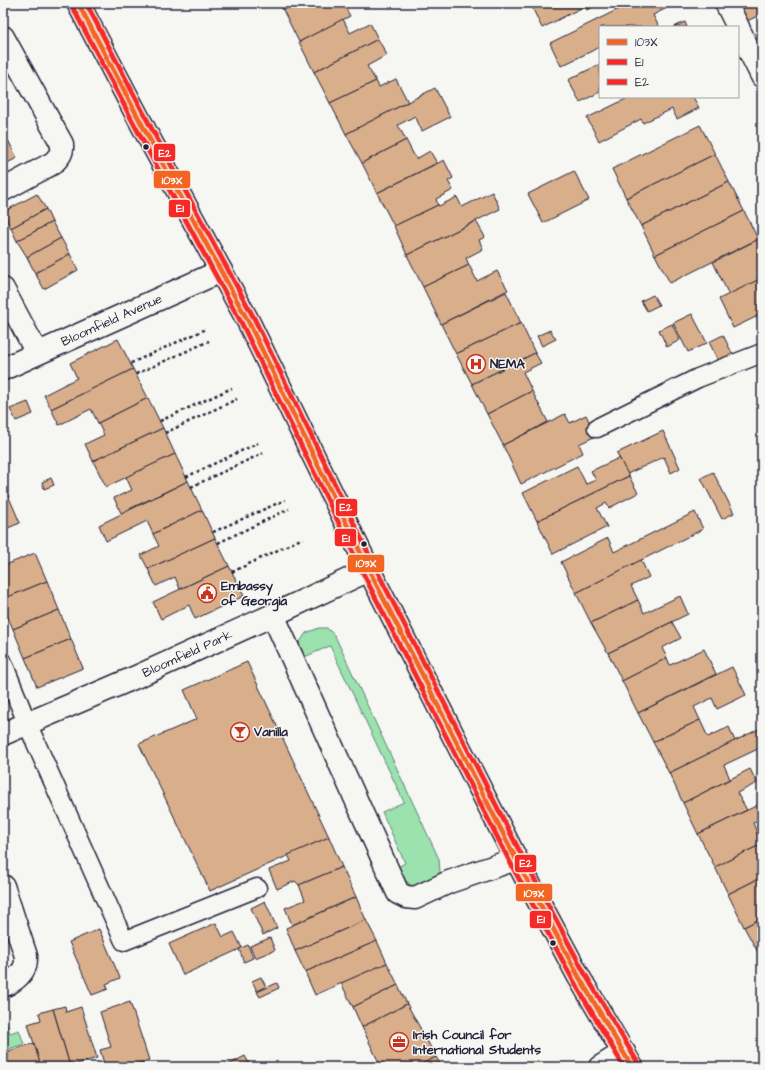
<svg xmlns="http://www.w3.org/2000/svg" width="765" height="1070" viewBox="0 0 765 1070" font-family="'Architects Daughter',sans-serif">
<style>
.green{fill:#9be2af;stroke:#5e8275}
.building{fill:#d9ae8a;stroke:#22223b}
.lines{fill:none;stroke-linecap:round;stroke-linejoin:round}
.service-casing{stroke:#22223b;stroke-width:21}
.minor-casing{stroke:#22223b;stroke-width:25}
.secondary-casing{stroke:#22223b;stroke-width:25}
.path{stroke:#22223b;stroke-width:2.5;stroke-dasharray:3 3;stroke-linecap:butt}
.service{stroke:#f6f6f2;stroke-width:18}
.minor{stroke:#f6f6f2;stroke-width:22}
.secondary{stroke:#f6f6f2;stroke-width:22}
.bus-1-casing{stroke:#f6f6f2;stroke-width:8}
.bus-2-casing{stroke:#f6f6f2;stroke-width:8}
.bus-3-casing{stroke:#f6f6f2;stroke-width:8}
.bus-1{stroke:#f26522;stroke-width:5}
.bus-2{stroke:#f52a26;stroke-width:5}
.bus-3{stroke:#f52a26;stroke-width:5}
.bus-dot{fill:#22223b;stroke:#f6f6f2;stroke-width:1.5}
.labels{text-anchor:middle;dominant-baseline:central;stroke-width:3;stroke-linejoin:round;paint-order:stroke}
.street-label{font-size:13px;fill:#22223b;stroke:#f6f6f2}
.poi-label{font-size:13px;font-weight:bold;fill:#22223b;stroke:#f6f6f2;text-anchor:start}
.line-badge{stroke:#f6f6f2;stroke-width:1.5}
.badge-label{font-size:11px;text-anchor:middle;font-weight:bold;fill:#fff}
</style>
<rect width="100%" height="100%" fill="#f6f6f2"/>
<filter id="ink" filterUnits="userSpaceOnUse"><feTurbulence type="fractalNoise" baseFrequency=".025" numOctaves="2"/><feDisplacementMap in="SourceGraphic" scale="8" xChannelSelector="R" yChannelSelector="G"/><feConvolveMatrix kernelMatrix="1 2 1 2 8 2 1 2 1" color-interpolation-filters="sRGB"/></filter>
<g filter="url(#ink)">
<g class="green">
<path d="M319,628H327L335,636L439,859L440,872L437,878L414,887C405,882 401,876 396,868L405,863L382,812L404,802L330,646L302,658L298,645L306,633Z"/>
<path d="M3,1013L10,1033L19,1030L24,1044L3,1051Z"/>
</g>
<g class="building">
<path d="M279,3H297L283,10Z"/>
<path d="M297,3H353L345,7L350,16L299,42L283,10Z"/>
<path d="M536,3H601L587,10L585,6L542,28L531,5Z"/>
<path d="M620,3H631L622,7Z"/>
<path d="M631,3L675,4L653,15L659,27H600V47L561,66L550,43Z"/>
<path d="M739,3H762V14L747,21Z"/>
<path d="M343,19L350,33L370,23L378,39L314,72L299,42Z"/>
<path d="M685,22L687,27H674Z"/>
<path d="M378,39L387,55L367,66L376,81L330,103L314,72Z"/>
<path d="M600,64V92L580,102L568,80Z"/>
<path d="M396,79L408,102L346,134L330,103L376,81L379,87Z"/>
<path d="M435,88L450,117L422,131L415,116L398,125L406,140L362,163L346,134Z"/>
<path d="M630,97H693L699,108L677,119L672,109L643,123L641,119L599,141L587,118Z"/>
<path d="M700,125L715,154L626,198L612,169Z"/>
<path d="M3,132L9,142L3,146Z"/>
<path d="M406,140L416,159L430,151L437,163L377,193L362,163Z"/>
<path d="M9,142L17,158L3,165V146Z"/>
<path d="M715,154L729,182L641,226L626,198Z"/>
<path d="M444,160L453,178L448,181L453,190L436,199L438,205L394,226L377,193Z"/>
<path d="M574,171L589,200L543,223L528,194Z"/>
<path d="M729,182L744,211L655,255L641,226Z"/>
<path d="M492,192L500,209L407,255L394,226L438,205L439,206L457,197L462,207Z"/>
<path d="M37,194L46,209L11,228L3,212Z"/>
<path d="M46,209L52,222L17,241L11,228Z"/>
<path d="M744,211L758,239L670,283L655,255Z"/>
<path d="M476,221L485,237L479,240L483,249L466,258L469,265L423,287L407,255Z"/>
<path d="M52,222L61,238L27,257L17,241Z"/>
<path d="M61,238L70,254L35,273L27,257Z"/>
<path d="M761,238L762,241V278L729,295L713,262Z"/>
<path d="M70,254L78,270L44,289L35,273Z"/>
<path d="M469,265L477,281L497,271L508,290L441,324L423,287Z"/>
<path d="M762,278V314L733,328L719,299Z"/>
<path d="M506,292L521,323L456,354L441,324Z"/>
<path d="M653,295L659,305L647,311L641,301Z"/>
<path d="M692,314L707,343L688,352L673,323Z"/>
<path d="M762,314V327L756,316Z"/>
<path d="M521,323L535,353L472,384L456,354Z"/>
<path d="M672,324L680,340L667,347L659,330Z"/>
<path d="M550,330L556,339L542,346L537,336Z"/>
<path d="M723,335L733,355L719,362L709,342Z"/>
<path d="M118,339L133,369L51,409L44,395L77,378L70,363Z"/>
<path d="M535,353L541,363L523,372L532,391L487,414L472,384Z"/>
<path d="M133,369L148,398L98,423L91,409L59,425L51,409Z"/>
<path d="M532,391L548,422L503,445L487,414Z"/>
<path d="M148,398L163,428L93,461L85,444L104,435L98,423Z"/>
<path d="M28,402L33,414L16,421L10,409Z"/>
<path d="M565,414L570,423L586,415L596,436L579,444L583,453L521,484L503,445Z"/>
<path d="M163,428L175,454L106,487L93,461Z"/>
<path d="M663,431L680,468L671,473L664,457L627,474L617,453Z"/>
<path d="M175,454L188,481L121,513L114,498L132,490L126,477Z"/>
<path d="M619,458L629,476L537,521L523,493L577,466L586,484L596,480L591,471Z"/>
<path d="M713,472L734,513L722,519L701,478Z"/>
<path d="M629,476L638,493L609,508L606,503L597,508L607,527L553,554L537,521Z"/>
<path d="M51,478L54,485L44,489L42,482Z"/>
<path d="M188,481L202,510L153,534L147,521L106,541L99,525Z"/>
<path d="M8,495L20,523L3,530V497Z"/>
<path d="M202,510L215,538L148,569L141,555L159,546L153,534Z"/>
<path d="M695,512L703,529L576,593L561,562L608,538L614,552Z"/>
<path d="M215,538L229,566L180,589L175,577L156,586L148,569Z"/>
<path d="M35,553L47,581L3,599V566Z"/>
<path d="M641,560L649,577L631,586L638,600L591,623L576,593Z"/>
<path d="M229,566L244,596L195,619L189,605L161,619L153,602Z"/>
<path d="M47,581L59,610L13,629L3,606V599Z"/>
<path d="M680,596L688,614L608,653L591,623L638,600L644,613Z"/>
<path d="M59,610L71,639L25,658L13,629Z"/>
<path d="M672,622L681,638L662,648L667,658L622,681L608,653Z"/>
<path d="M71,639L83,668L37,687L25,658Z"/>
<path d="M704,649L716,674L638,713L622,681L667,658L670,665Z"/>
<path d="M247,662L329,837L210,891L139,744L197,719L184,690Z"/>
<path d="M732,667L746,695L717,709L712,698L694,707L700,720L653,742L638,713Z"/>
<path d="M700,720L708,737L729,727L735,741L669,773L653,742Z"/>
<path d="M761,728L762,747L724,765L730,779L683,803L669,773Z"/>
<path d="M750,769L757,783L737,793L747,810L698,834L683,803Z"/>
<path d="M762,803V818L753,823L762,844L715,867L698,834Z"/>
<path d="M329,837L342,867L299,885L295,881L277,889L269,870L291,861L288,855Z"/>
<path d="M762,844V877L728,894L715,867Z"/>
<path d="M342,867L356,897L292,925L285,908L305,900L299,885Z"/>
<path d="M762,877V918L744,927L728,894Z"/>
<path d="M356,897L366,920L295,951L286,928Z"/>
<path d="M265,901L277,928L263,935L251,908Z"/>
<path d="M762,918V952L759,954L744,927Z"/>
<path d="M366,920L377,941L305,972L295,951Z"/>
<path d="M216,923L223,937L234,932L242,948L183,975L169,944Z"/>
<path d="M99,929L120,978L106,984L108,989L92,995L69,942Z"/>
<path d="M270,938L275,950L255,958L250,946Z"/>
<path d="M377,941L387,963L315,995L305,972Z"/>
<path d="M248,945L253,958L244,962L239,949Z"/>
<path d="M387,963L398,985L353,1007L341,983Z"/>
<path d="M261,977L266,987L257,991L252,981Z"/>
<path d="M277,983L279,988L260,997L257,992Z"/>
<path d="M398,985L407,1004L362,1027L353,1007Z"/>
<path d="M130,1002L149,1060L127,1067H105L100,1050L111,1047L100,1012Z"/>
<path d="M407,1004L436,1057L416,1067H381L362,1027Z"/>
<path d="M65,1006L66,1012L81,1007L97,1058L70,1066L53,1009Z"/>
<path d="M53,1009L70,1066L66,1067H41L28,1024L41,1020L39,1013Z"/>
<path d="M34,1043L41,1067H3V1053Z"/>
<path d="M245,1056L251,1067H224Z"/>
<path d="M436,1057L442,1067H416Z"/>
</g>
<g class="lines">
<defs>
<g id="service">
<path d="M597,428L698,378L762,353"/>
<path d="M3,663L27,723L124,941L257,888"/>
</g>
<g id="minor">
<path d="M726,3L738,27"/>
<path d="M738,28L762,76"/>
<path d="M3,37L62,144C63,153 59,157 53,163L3,190"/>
<path d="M3,289L37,353"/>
<path id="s1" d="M3,369L221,271"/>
<path d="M273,615L398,893L406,897L415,898L449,882L516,859"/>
<path id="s2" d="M3,734L136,677L273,615L369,570"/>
<path d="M3,886L26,956C26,959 26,964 25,966C22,975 11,983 3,986"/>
<path d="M600,1067L624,1052"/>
</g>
<path id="secondary" d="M78,3L149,138L248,321L369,570L516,859L579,977L632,1067"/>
</defs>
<use href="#service" class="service-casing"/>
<use href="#minor" class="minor-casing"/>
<use href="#secondary" class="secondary-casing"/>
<g class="path">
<path d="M131,363L204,330"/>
<path d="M136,374L209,341"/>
<path d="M160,421L232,388"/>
<path d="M165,433L237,399"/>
<path d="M186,477L258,443"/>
<path d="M191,487L263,453"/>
<path d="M213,532L285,500"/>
<path d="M218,543L289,509"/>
<path d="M232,572L303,538"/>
</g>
<use href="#service" class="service"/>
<use href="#minor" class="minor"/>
<use href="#secondary" class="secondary"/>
<defs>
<path id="bus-1" d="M78,3L149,138L248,321L369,570L516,859L579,977L632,1067"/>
<path id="bus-2" d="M72,6L143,141L242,324L363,573L510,862L573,980L624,1067"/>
<path id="bus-3" d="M86,3L155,135L254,318L375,567L522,856L585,974L638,1063"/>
</defs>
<use href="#bus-1" class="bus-1-casing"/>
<use href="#bus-2" class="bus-2-casing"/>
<use href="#bus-3" class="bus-3-casing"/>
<use href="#bus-1" class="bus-1"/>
<use href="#bus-2" class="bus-2"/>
<use href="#bus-3" class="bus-3"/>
</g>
</g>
<defs>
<symbol id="hospital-ring" viewBox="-11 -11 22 22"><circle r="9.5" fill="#f6f6f2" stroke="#c8321e" stroke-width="1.5"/><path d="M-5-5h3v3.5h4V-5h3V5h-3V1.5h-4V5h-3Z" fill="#c8321e"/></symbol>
<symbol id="civic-ring" viewBox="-11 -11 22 22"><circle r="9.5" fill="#f6f6f2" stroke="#c8321e" stroke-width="1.5"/><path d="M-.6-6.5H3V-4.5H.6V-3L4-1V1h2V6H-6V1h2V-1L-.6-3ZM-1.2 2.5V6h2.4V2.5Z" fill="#c8321e"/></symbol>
<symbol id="bar-ring" viewBox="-11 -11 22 22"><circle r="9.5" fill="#f6f6f2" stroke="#c8321e" stroke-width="1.5"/><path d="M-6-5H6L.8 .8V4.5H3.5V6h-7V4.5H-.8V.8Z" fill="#c8321e"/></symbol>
<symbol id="office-ring" viewBox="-11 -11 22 22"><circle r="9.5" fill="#f6f6f2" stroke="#c8321e" stroke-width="1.5"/><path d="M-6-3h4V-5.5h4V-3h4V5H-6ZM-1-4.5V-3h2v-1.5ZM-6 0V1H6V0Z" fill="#c8321e"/></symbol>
</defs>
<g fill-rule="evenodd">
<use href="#hospital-ring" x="465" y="353" width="22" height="22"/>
<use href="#civic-ring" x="196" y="582" width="22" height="22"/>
<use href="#bar-ring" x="229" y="721" width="22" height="22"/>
<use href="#office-ring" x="388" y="1031" width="22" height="22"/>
</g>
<g class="bus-dot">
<circle cx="146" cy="147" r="3.5"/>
<circle cx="364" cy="544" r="3.5"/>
<circle cx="553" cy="943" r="3.5"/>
</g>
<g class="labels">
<g class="street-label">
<text stroke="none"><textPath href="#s1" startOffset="119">Bloomfield Avenue</textPath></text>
<text stroke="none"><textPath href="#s2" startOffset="201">Bloomfield Park</textPath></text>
</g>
<g class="poi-label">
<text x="490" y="364">NEMA</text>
<text x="221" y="586">Embassy<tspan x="221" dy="15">of Georgia</tspan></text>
<text x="254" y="732">Vanilla</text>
<text x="413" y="1035">Irish Council for<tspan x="413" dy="15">International Students</tspan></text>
</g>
</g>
<g class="line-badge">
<rect x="153" y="143" width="23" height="19" rx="4" fill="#f52a26"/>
<rect x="153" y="170" width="38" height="19" rx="4" fill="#f26522"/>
<rect x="168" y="199" width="23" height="19" rx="4" fill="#f52a26"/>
<rect x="335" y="498" width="23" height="19" rx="4" fill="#f52a26"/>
<rect x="334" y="528" width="23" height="19" rx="4" fill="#f52a26"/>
<rect x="347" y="554" width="38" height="19" rx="4" fill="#f26522"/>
<rect x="514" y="854" width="23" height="19" rx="4" fill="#f52a26"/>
<rect x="515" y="883" width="38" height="19" rx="4" fill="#f26522"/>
<rect x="529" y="910" width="23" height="19" rx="4" fill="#f52a26"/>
</g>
<g class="badge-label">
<text x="165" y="157">E2</text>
<text x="172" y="184">103X</text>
<text x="180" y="212">E1</text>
<text x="346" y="511">E2</text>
<text x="346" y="542">E1</text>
<text x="366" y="567">103X</text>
<text x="526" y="867">E2</text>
<text x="534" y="897">103X</text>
<text x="541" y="923">E1</text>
</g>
<rect width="765" height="1070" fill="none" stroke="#f6f6f2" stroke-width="16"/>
<rect x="8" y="8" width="749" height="1054" fill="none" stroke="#22223b" stroke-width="1.5" filter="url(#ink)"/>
<rect x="599" y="26" width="140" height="72" fill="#f6f6f2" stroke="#a1a1a9"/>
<rect x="607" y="39" width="20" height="6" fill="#f26522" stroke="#a1a1a9"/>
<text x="635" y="46" font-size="12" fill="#22223b">103X</text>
<rect x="607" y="59" width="20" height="6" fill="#f52a26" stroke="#a1a1a9"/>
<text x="635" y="66" font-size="12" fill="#22223b">E1</text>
<rect x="607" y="79" width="20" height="6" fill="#f52a26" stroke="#a1a1a9"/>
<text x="635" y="86" font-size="12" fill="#22223b">E2</text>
</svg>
